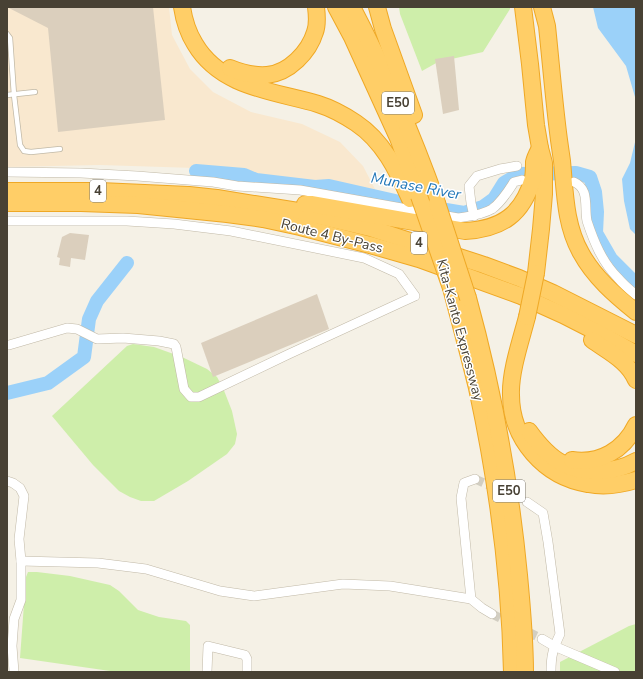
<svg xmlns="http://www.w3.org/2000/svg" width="643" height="679" viewBox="0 0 643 679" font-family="'Nunito Sans',sans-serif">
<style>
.commercial{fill:#f9e8cf}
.green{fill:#ceeeaa}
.water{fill:#9bd1f9}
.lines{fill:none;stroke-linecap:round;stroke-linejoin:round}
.river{stroke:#9bd1f9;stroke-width:14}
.building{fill:#dbcfbd}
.street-tunnel{stroke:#d2cec2;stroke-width:9;stroke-dasharray:9 4.5;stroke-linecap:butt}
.lane-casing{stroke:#c1b9a7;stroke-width:6}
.street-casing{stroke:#c1b9a7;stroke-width:10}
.highway-casing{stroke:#efa825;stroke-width:18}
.lane{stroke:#fff;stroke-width:4.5}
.street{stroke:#fff;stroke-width:9}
.highway{stroke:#ffce67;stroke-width:16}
.highway-bridge-casing{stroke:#efa825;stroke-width:18;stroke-linecap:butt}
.highway-bridge{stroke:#ffce67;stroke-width:16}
.labels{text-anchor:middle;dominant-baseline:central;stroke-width:3;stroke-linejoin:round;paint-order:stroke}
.shield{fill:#fff;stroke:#7f7a71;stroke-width:1}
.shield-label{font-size:13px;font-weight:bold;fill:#484134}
.street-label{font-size:14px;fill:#484134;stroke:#fff}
.water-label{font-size:15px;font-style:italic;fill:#2076b8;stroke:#fff}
</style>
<rect width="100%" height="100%" fill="#f5f1e6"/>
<path class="commercial" d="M7,7H169L172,35L190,69L213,92L251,112L302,124L340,142L363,166L377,193L328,184L195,168L100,165L7,167Z"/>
<g class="green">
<path d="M399,7H510V9L483,52L438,62L422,71L400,14Z"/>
<path d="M133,344L154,347L182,357L207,369L217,377L223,388L232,411L237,434L235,444L227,454L188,481L154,501H141L130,497L119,491L93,465L52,416L127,346Z"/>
<path d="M28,572H37L70,576L110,585L119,591L138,610L159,617L186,621L190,625V672H117L20,658L26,577Z"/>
<path d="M636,624V672H560V662L629,626Z"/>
</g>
<g class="water">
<path d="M593,7H636V117L635,97L626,66L598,28Z"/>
<path d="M636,138V235L630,229L624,201L622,179L630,163Z"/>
</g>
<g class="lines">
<g class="river">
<path d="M196,171L244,175L256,180L315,187L329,186L404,203L464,213L483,207L494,199L504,183L519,174L576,173L590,177L595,192L597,212L596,233L611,259L636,284"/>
<path d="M7,393L48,383L84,357L89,319L97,301L127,263"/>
</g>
</g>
<g class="building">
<path d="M7,7H153L165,120L58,132L48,28Z"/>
<path d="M454,56L459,110L443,114L435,59Z"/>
<path d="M70,233L89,235L85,260L71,258L70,267L59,265L60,258L57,257L62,237Z"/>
<path d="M317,294L329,329L213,377L201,343Z"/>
</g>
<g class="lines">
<g class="street-tunnel">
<path d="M475,479L527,502"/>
<path d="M492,614L542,639"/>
</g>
<defs>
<g id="lane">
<path d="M7,34L10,38L14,95L20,145L24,151L31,152L60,149"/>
<path d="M7,95L35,92"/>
</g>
<g id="street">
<path d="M7,172L81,173L137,176L213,182L237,186L300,190L458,218C470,216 482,215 492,209C499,204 509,190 514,182L522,180"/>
<path d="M574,182C590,189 584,207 587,221C594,242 602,262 618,278C623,284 630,290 636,295"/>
<path d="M474,216L471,203L469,186L477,176L500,169L517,166"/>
<path d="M7,221H127L174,224L231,231L364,258L399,274L415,296L289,354L199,397H191L184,389L176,347L174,344L159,341L123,338L97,339L77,329L67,328L9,345H7"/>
<path d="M7,481L13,483L20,488L24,496L19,539L21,561V600L14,619L12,646L14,672"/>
<path d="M527,502L543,513L548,542L560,634C553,649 551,655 551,672"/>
<path d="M21,561L98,563L146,569L220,591L254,596L343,584L390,586L471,599L482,608L492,614"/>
<path d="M471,599L461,498L464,483L475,479"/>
<path d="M542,639L554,646L615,672"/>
<path d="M207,672L208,646L245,655L247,659V672"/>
</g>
<g id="highway">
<path d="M182,7C184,20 188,33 195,44C221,88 274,91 318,104C331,108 344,115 356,123C383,141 397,170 410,199"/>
<path d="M336,7L352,37L398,138L419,195"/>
<path d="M352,7C385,70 413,136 437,203"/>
<path d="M377,7L383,29L414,115"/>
<path d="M523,7L530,64L536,125L540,148L544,163V194L541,229L536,273"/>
<path d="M542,7L547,26C551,64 554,102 559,140C560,147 561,154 562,161C565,192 565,225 581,253C594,277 615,295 636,312"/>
<path d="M230,68C242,73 254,76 267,75C289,73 309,52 315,32C318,24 317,15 316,7"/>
<path d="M7,191H100L189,195L217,198L298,211L370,228L484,265L519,278L553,293L636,335"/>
<path d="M7,203H81L138,205L227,214L263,219L300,227L370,245L419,259L521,296L563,315L608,338L636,354"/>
<path d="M305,204H311L465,231C502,229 523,214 533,178C534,173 534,167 534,162C535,157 538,152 540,148"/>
<path d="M451,288C460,322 469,355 477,388C497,481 510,578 512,672"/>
<path d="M468,298C493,389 510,481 519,575C522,607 525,640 525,672"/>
<path d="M527,317C521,340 510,372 511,395C511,439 544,477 588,484C604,487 620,485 636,480"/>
<path d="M592,340C609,352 628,361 636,380"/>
<path d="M529,431C537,442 550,457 562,463C583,475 615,473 636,461"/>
<path d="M572,460C600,464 624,450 636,425"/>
</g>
</defs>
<use href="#lane" class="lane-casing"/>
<use href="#street" class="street-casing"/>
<use href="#highway" class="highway-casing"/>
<use href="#lane" class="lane"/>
<use href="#street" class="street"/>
<use href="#highway" class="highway"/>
<defs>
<g id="highway-bridge">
<path d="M419,196L451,288"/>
<path d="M437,203L468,298"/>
<path d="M527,317L536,273"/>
</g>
</defs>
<use href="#highway-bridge" class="highway-bridge-casing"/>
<use href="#highway-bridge" class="highway-bridge"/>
</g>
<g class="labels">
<g class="shield">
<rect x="382" y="92" width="32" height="22" rx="3"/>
<rect x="90" y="180" width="16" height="22" rx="3"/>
<rect x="411" y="232" width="16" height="22" rx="3"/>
<rect x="493" y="480" width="32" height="22" rx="3"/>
</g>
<g class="shield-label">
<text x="398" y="103">E50</text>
<text x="98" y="191">4</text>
<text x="419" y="243">4</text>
<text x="509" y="491">E50</text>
</g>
<g class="street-label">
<text transform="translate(332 236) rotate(14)">Route 4 By-Pass</text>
<text transform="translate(460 330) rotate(75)">Kita-Kanto Expressway</text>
</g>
<g class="water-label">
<text transform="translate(416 186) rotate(11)">Munase River</text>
</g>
</g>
<rect width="643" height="679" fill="none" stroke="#484134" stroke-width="16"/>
</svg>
